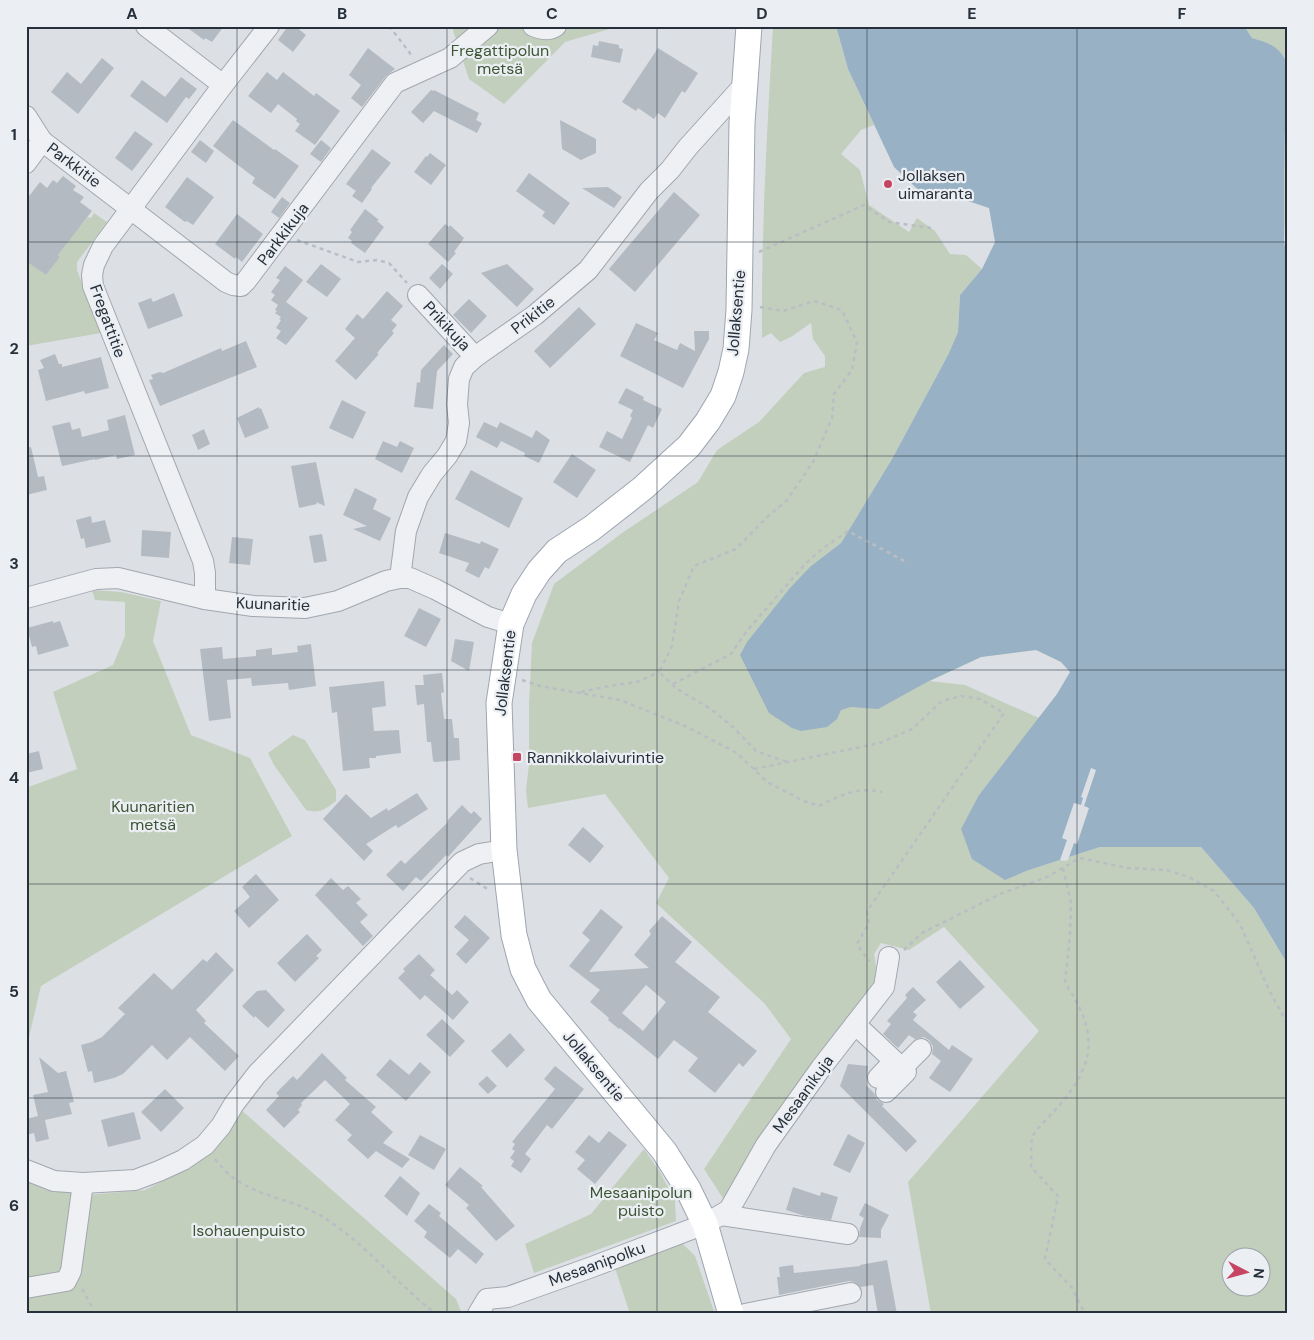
<svg xmlns="http://www.w3.org/2000/svg" width="1314" height="1340" viewBox="0 0 1314 1340" font-family="'DM Sans',sans-serif">
<style>
.green{fill:#c3cfbd;fill-rule:evenodd}
.water{fill:#98b1c4}
.pier{fill:#dce0e5}
.building{fill:#b3bac2;fill-rule:evenodd}
.lines{fill:none;stroke-linecap:round;stroke-linejoin:round}
.minor-casing{stroke:#a2a7ae;stroke-width:22}
.major-casing{stroke:#9ca5b0;stroke-width:27}
.path{stroke:#babec4;stroke-width:2.5;stroke-dasharray:4 4;stroke-linecap:butt}
.minor{stroke:#eef0f4;stroke-width:20}
.major{stroke:#fff;stroke-width:25}
.grid{fill:none;stroke:#262f3a;stroke-width:1;stroke-opacity:0.55}
.poi-dot{fill:#c64562;stroke:#ebeff3;stroke-width:2}
.labels{text-anchor:middle;dominant-baseline:central;stroke-width:4.5;stroke-linejoin:round;paint-order:stroke}
.park-label{font-size:16px;fill:#3d5534;stroke:#ebeff3}
.street-label{font-size:16px;fill:#262f3a;stroke:#ebeff3}
.poi-label{font-size:16px;fill:#262f3a;stroke:#ebeff3;text-anchor:start}
.neatline{fill:none;stroke:#262f3a;stroke-width:2}
.grid-label{font-size:16px;text-anchor:middle;font-weight:bold;fill:#262f3a}
</style>
<rect width="100%" height="100%" fill="#dce0e5"/>
<g class="green">
<path d="M454,26H620L565,42L504,104L469,79L453,30Z"/>
<path d="M773,26H836L848,69L874,125L861,130L841,154L860,170L869,205L909,232L917,218L935,231L950,254L966,255L982,269L960,295L958,332L948,355L892,459L841,543L811,566L934,659L1036,650L981,657L930,681L965,685L1039,718L979,795L1026,871L1100,847H1201L1254,908L1288,965V1314H931L908,1182L1039,1031L944,927L909,950L881,943L874,954L879,984L726,1203L704,1169L791,1039L765,1004L656,903L669,878L605,794L528,808L526,790L529,764V705L532,643L554,584L622,533L698,482L717,450L759,422L804,373L825,367V356L813,339L811,323L791,337L780,342L771,333L762,338C761,234 767,130 773,26ZM1232,1258H1262V1288H1232Z"/>
<path d="M1244,26H1288V66C1281,47 1270,43 1252,38Z"/>
<path d="M1288,120V268C1283,233 1283,198 1284,163C1284,148 1284,134 1288,120Z"/>
<path d="M94,213L107,222L77,262V270L101,333L26,346V264L37,249L38,269L46,275L60,257L58,255L67,243L61,215L79,228L88,217L91,218Z"/>
<path d="M92,590L121,592L161,601L153,641L191,735L250,758L292,836L41,986L26,1050V788L77,769L53,692L113,665L125,636V602L95,600Z"/>
<path d="M293,735L305,740L336,790V801C325,809 320,814 306,810L274,765L268,753Z"/>
<path d="M239,1108L456,1299L462,1314H26V1295L76,1283L88,1195L145,1190L198,1163L221,1138Z"/>
<path d="M644,1149L660,1172L675,1201L676,1221L534,1273L525,1244L591,1214Z"/>
<path d="M26,1176L77,1190L66,1271L26,1283Z"/>
<path d="M681,1242L695,1256L715,1314H630L615,1268Z"/>
</g>
<path class="water" d="M836,26H1244L1252,38C1270,43 1281,47 1288,66V120L1285,129L1284,172V240L1288,268V965L1254,908L1201,847H1100L1026,871L1005,880L972,859L961,829L979,795L1057,694L1070,672L1061,662L1036,650L981,657L929,681L878,709L851,707L841,710L837,719L827,727L801,731L792,728L769,713L740,655L747,642L790,588L811,566L841,543L892,459L948,355L958,332L960,295L982,269L995,242L989,208L965,200L928,199L894,167L848,69Z"/>
<path class="pier" d="M1091,768L1096,770L1084,806L1089,808L1077,844L1074,843L1068,860L1064,861L1060,860L1067,840L1062,838L1074,803L1081,805L1083,798L1081,797Z"/>
<g class="building">
<path d="M185,26H224L212,42L205,38L204,40Z"/>
<path d="M288,26H295L306,35L293,52L278,40Z"/>
<path d="M599,41L619,45V48L623,49L620,63L591,57L593,45L598,46Z"/>
<path d="M368,48L395,69L386,76L362,107L351,98L361,85L349,75Z"/>
<path d="M658,48L698,73L685,93L682,91L665,118L658,113L654,119L638,108L636,111L622,102Z"/>
<path d="M102,58L114,68L78,114L51,92L67,72L81,84Z"/>
<path d="M267,72L277,80L283,72L314,96L316,93L340,111L315,145L295,131L300,124L296,121L297,119L278,104L271,113L248,96Z"/>
<path d="M181,77L197,89L189,99L186,97L167,123L130,96L142,80L165,97Z"/>
<path d="M431,90L434,91V90L479,113L476,120L482,123L477,133L434,111L423,123L411,112Z"/>
<path d="M233,120L274,150L275,149L299,166L275,199L252,183L255,178L213,146Z"/>
<path d="M560,120L596,139V153L581,160L562,149Z"/>
<path d="M135,131L153,144L132,171L115,158Z"/>
<path d="M200,140L214,151L206,163L191,152Z"/>
<path d="M321,140L331,148L321,162L310,154Z"/>
<path d="M372,149L391,163L371,188L372,189L362,203L352,196L356,191L346,184Z"/>
<path d="M430,153L446,165L431,185L414,172L426,156L427,157Z"/>
<path d="M529,173L570,203L554,225L542,216L545,212L516,191Z"/>
<path d="M63,176L76,186L73,190L84,197L80,202L92,211L58,255L60,257L46,275L26,261V200L40,182L47,188L53,180L57,183Z"/>
<path d="M187,177L214,197L193,225L187,221L185,222L165,207Z"/>
<path d="M608,187L622,197L614,208L582,188Z"/>
<path d="M674,192L700,215L635,292L609,269Z"/>
<path d="M282,197L290,203L279,218L271,212Z"/>
<path d="M365,209L379,220L377,221L384,227L365,253L351,243L352,241L348,238L352,232L350,230Z"/>
<path d="M237,214L263,234L242,262L236,257L235,259L215,244Z"/>
<path d="M445,224L449,227L450,225L464,238L454,252L456,253L448,262L428,244Z"/>
<path d="M321,264L341,279L327,297L306,282Z"/>
<path d="M442,264L453,274L440,289L429,278Z"/>
<path d="M507,264L534,289L517,307L481,273Z"/>
<path d="M285,266L303,280L286,302L308,318L286,345L276,338L281,331L276,328L281,320L279,319L281,317L275,313L277,311L275,310L278,305L271,300L275,295L271,292L280,280L276,278Z"/>
<path d="M387,291L403,306L391,320L397,325L392,331L394,333L377,353L379,354L356,380L335,361L355,338L345,329L357,314L363,319Z"/>
<path d="M174,293L183,316L148,329L138,303L151,298L153,302Z"/>
<path d="M469,299L487,316L471,333L453,315Z"/>
<path d="M579,307L596,324L550,368L534,351Z"/>
<path d="M636,323L658,333L654,340L677,350L680,343L695,351L694,331H709V339L683,388L620,356Z"/>
<path d="M246,341L257,367L160,406L149,380L153,379L151,375L160,372L163,373L221,348L222,351Z"/>
<path d="M444,345L453,354L437,371L433,409L414,407L417,382L420,383L421,370Z"/>
<path d="M55,354L59,364H62V367L101,357L109,388L85,394L84,391L46,401L38,370L44,368L40,360Z"/>
<path d="M626,388L644,397L643,400L662,409L653,428L648,425L630,462L599,447L607,431L622,439L632,418L630,416L633,410L618,403Z"/>
<path d="M342,400L366,412L353,439L329,428Z"/>
<path d="M259,407V409L261,408L269,428L245,438L237,418Z"/>
<path d="M125,415L135,455L117,459L116,455L95,460V459L62,466L52,426L70,422L72,430L80,428L82,437L109,430L107,420Z"/>
<path d="M484,422L497,428L500,422L532,438L536,430L550,440L539,463L524,456L525,453L501,441L497,448L476,437Z"/>
<path d="M204,429L210,444L198,450L192,435Z"/>
<path d="M383,441L397,447L400,441L414,448L402,473L375,459Z"/>
<path d="M31,447L38,477L44,476L47,490L26,495V448Z"/>
<path d="M572,454L596,470L577,498L553,482Z"/>
<path d="M316,462L325,506L316,502L317,504L299,508L291,466Z"/>
<path d="M471,470L523,498L509,528L455,499Z"/>
<path d="M355,488L377,499L373,509L391,518L380,541L353,529L367,526L343,515Z"/>
<path d="M91,516L92,523L105,520L111,542L86,548L84,538L81,539L76,520Z"/>
<path d="M142,530L171,532L169,558L141,556Z"/>
<path d="M445,533L480,544L481,541L499,549L489,569L485,567L479,578L465,571L469,563L439,553Z"/>
<path d="M322,534L327,561L314,563L309,536Z"/>
<path d="M232,537L253,539L250,565L229,563Z"/>
<path d="M419,608L441,619L426,647L404,636Z"/>
<path d="M53,621V623L60,621L69,646L38,655L36,646L32,647L27,628Z"/>
<path d="M455,639L474,642L469,671L451,661Z"/>
<path d="M311,644L316,686L289,690L288,683L252,686L251,678L227,680L231,718L209,721L200,649L222,647L223,659L256,656V650L272,648V655L298,652L297,646Z"/>
<path d="M442,673L444,692L441,693L444,719H452L454,738H459L460,760L435,762L433,761L431,742H427L424,704L417,705L415,685H424L423,675Z"/>
<path d="M384,681L386,706L372,708L374,731L399,730L401,753L376,756V758H369L370,768L343,771L337,712L332,713L329,687Z"/>
<path d="M39,751L43,769L26,773V754Z"/>
<path d="M417,793L428,809L398,828L396,825L366,844L373,851L364,861L323,819L346,794L371,818L387,808L388,811Z"/>
<path d="M462,805L471,814L474,811L482,819L448,857L446,855L421,881L416,877L403,891L386,875L401,860L405,864L448,822L447,821Z"/>
<path d="M583,827L604,846L590,863L568,845Z"/>
<path d="M256,874L279,900L249,928L234,911L250,897L242,887Z"/>
<path d="M331,878L343,890L348,886L361,899L356,903L368,915L360,922L373,936L363,946L315,895Z"/>
<path d="M601,909L623,927L589,972L649,968L634,955L651,934L649,931L662,916L692,942L675,962L720,997L708,1012L757,1051L743,1067L739,1063L715,1093L688,1071L698,1058L674,1040L658,1059L620,1028L619,1029L608,1020L609,1018L590,1002L600,990L569,966L590,940L582,933ZM646,985L666,1002L643,1031L622,1013Z"/>
<path d="M465,915L490,938L466,964L456,954L469,940L454,927Z"/>
<path d="M307,934L322,950L316,956L319,958L295,982L277,963Z"/>
<path d="M216,952L234,970L196,1010L206,1021L204,1023L239,1056L225,1071L190,1037L167,1060L152,1045L123,1074L114,1078L94,1083L92,1071L88,1072L81,1045L92,1042L102,1037L125,1014L118,1008L154,973L172,990L203,959L207,962Z"/>
<path d="M419,954L435,970L430,975L452,995L457,990L469,1002L453,1020L425,995L420,1000L398,978L405,971L403,969Z"/>
<path d="M960,960L985,987L960,1009L936,982Z"/>
<path d="M913,987L926,1000L913,1012L917,1015L913,1020L949,1050L952,1045L973,1059L950,1092L929,1078L941,1061L932,1054L933,1046L929,1040L924,1037L915,1039L909,1035L898,1048L883,1034L891,1024L887,1021L907,998L905,995Z"/>
<path d="M266,990L285,1010L268,1028L255,1016L254,1018L242,1006L257,991Z"/>
<path d="M442,1019L465,1041L450,1057L426,1035Z"/>
<path d="M510,1033L525,1050L507,1068L491,1051Z"/>
<path d="M322,1053L347,1078L345,1080L376,1107L371,1112L393,1132L383,1143L410,1159L402,1168L376,1151L368,1159L347,1140L352,1135L335,1120L350,1104L325,1080L301,1103L302,1105L298,1110L300,1112L284,1128L266,1110L279,1096L276,1093L293,1076L297,1080Z"/>
<path d="M39,1057L58,1073L66,1071L74,1102L69,1103L72,1114L45,1120L49,1139L36,1142L34,1133L26,1135V1119L38,1116L33,1095L48,1092Z"/>
<path d="M390,1059L409,1075L420,1062L431,1072L406,1101L376,1075Z"/>
<path d="M848,1064L868,1066L866,1085L874,1093L877,1100L884,1104L882,1106L917,1141L906,1152L840,1086Z"/>
<path d="M555,1066L584,1089L552,1129L547,1125L525,1154L531,1159L521,1173L511,1166L514,1161L510,1158L515,1151L512,1149L515,1144L512,1142L555,1089L544,1079Z"/>
<path d="M487,1076L497,1086L488,1094L478,1084Z"/>
<path d="M165,1089L184,1108L161,1132L141,1112Z"/>
<path d="M134,1112L141,1139L108,1147L101,1120Z"/>
<path d="M609,1131L627,1145L595,1184L577,1169L585,1160L575,1152L589,1135L599,1143Z"/>
<path d="M848,1134L865,1143L850,1173L833,1165Z"/>
<path d="M420,1135L446,1149L434,1170L408,1155Z"/>
<path d="M460,1167L483,1186L481,1187L515,1226L496,1241L466,1208L469,1205L445,1185Z"/>
<path d="M400,1176L420,1193L407,1216L384,1196Z"/>
<path d="M793,1187L820,1196L821,1192L838,1197L831,1220L805,1216L786,1210Z"/>
<path d="M865,1203L889,1215L881,1230V1238L859,1237L860,1228L864,1218L859,1215Z"/>
<path d="M429,1204L441,1213L439,1216L484,1254L476,1264L458,1249L450,1258L424,1237L427,1232L414,1221Z"/>
<path d="M887,1260L897,1314H878L873,1285L861,1287L854,1282L849,1281L779,1295L777,1277H780L779,1267L793,1265L794,1273L860,1266V1265Z"/>
</g>
<g class="lines">
<defs>
<g id="minor">
<path d="M146,26L223,85"/>
<path d="M533,26C540,29 549,31 556,26"/>
<path d="M26,116L42,141L226,282L233,285L241,286L246,281L395,83L450,58L488,26"/>
<path d="M26,163L42,141"/>
<path d="M418,295L475,357"/>
<path d="M400,578L406,531L418,497L432,474L447,456L456,441L459,423L457,404L459,379L464,367L475,357L535,315L588,270L649,191L670,170L688,147L744,85"/>
<path d="M26,598L96,579L118,578L205,599L253,606L305,608L338,601L386,581L400,578H410L435,589L488,617L511,624"/>
<path d="M205,599V573L203,561L93,286L92,275L94,265L103,246L223,85L269,26"/>
<path d="M855,1024L906,1072L886,1092"/>
<path d="M902,1068L921,1049"/>
<path d="M878,1078L894,1061"/>
<path d="M26,1170L54,1181L83,1183L135,1180L159,1171L183,1160L205,1145L221,1126L234,1104L257,1074L462,862L479,854L504,850"/>
<path d="M721,1215L848,1234"/>
<path d="M26,1288L66,1281L71,1271L83,1183"/>
<path d="M478,1314L487,1299L508,1297L592,1267L705,1224L729,1210L766,1145L821,1068L884,987L889,957"/>
<path d="M745,1314L851,1293"/>
</g>
<path id="major" d="M731,1314L705,1224L688,1189L664,1151L539,1000L523,969L514,935L504,850L499,703L511,624L524,594L539,571L557,551L592,528L643,488L689,446L708,421L723,396L731,372L736,349L739,310L742,123L749,26"/>
</defs>
<use href="#minor" class="minor-casing"/>
<use href="#major" class="major-casing"/>
<g class="path">
<path d="M389,26L410,53V57"/>
<path d="M297,240L358,262L377,260L389,263L407,283"/>
<path d="M759,252L864,205L889,222L931,228"/>
<path d="M760,307L783,311L814,301L842,310L857,342L852,370L834,394L832,418L813,462L787,500L766,518L736,549L694,566L679,601L672,646L659,672L677,689L711,709L734,728L756,751L787,762"/>
<path d="M522,680L540,686L620,700L685,726L737,753L767,782L804,801L819,806C840,796 857,786 882,792"/>
<path d="M673,684L731,654L746,632L806,563L822,549L848,531L908,563"/>
<path d="M581,692L609,686L637,682L659,672"/>
<path d="M754,769L880,743L912,729L942,701L961,696L980,699L1004,713L867,911L869,923L857,944L868,960L870,961"/>
<path d="M1063,868L1071,903L1070,936L1065,983C1098,1032 1097,1062 1058,1107C1052,1114 1035,1130 1033,1136C1030,1142 1032,1160 1031,1167L1058,1196L1045,1259L1072,1288L1085,1314"/>
<path d="M470,878L489,890"/>
<path d="M904,950L922,933L1000,894L1047,877L1080,858L1127,868L1166,870L1189,877L1214,891L1240,924L1269,990L1288,1025"/>
<path d="M215,1159C242,1196 282,1195 318,1214C361,1239 396,1283 436,1314"/>
<path d="M82,1289L92,1307"/>
</g>
<use href="#minor" class="minor"/>
<use href="#major" class="major"/>
</g>
<path class="grid" d="M237,26V1314M447,26V1314M657,26V1314M867,26V1314M1077,26V1314M26,242H1288M26,456H1288M26,670H1288M26,884H1288M26,1098H1288"/>
<g class="poi-dot">
<circle cx="888" cy="184" r="5"/>
<rect x="512" y="752" width="10" height="10" rx="2.5"/>
</g>
<g class="labels">
<g class="park-label">
<text x="500" y="50">Fregattipolun<tspan x="500" dy="18">metsä</tspan></text>
<text x="153" y="806">Kuunaritien<tspan x="153" dy="18">metsä</tspan></text>
<text x="641" y="1192">Mesaanipolun<tspan x="641" dy="18">puisto</tspan></text>
<text x="249" y="1230">Isohauenpuisto</text>
</g>
<g class="street-label">
<text transform="translate(74 165) rotate(37)">Parkkitie</text>
<text transform="translate(283 234) rotate(-53)">Parkkikuja</text>
<text transform="translate(736 313) rotate(-85)">Jollaksentie</text>
<text transform="translate(533 315) rotate(-38)">Prikitie</text>
<text transform="translate(108 321) rotate(70)">Fregattitie</text>
<text transform="translate(447 326) rotate(47)">Prikikuja</text>
<text transform="translate(273 604) rotate(2)">Kuunaritie</text>
<text transform="translate(505 673) rotate(-83)">Jollaksentie</text>
<text transform="translate(594 1066) rotate(50)">Jollaksentie</text>
<text transform="translate(803 1094) rotate(-54)">Mesaanikuja</text>
<text transform="translate(597 1264) rotate(-20)">Mesaanipolku</text>
</g>
<g class="poi-label">
<text x="898" y="175">Jollaksen<tspan x="898" dy="18">uimaranta</tspan></text>
<text x="527" y="757">Rannikkolaivurintie</text>
</g>
</g>
<rect width="1314" height="1340" fill="none" stroke="#ebeff3" stroke-width="55"/>
<g transform="translate(1246 1272) rotate(96)"><circle r="24" fill="#ebeff3" stroke="#9ca2a9"/>
<path d="M0-4L9 19L0 12L-9 19Z" fill="#c64562"/>
<text y="-8" font-size="14" font-weight="bold" text-anchor="middle" fill="#262f3a">N</text>
</g>
<rect x="28" y="28" width="1258" height="1284" class="neatline"/>
<g class="grid-label">
<text x="132" y="19">A</text>
<text x="342" y="19">B</text>
<text x="552" y="19">C</text>
<text x="762" y="19">D</text>
<text x="972" y="19">E</text>
<text x="1182" y="19">F</text>
<text x="14" y="140">1</text>
<text x="14" y="354">2</text>
<text x="14" y="569">3</text>
<text x="14" y="783">4</text>
<text x="14" y="997">5</text>
<text x="14" y="1211">6</text>
</g>
</svg>
